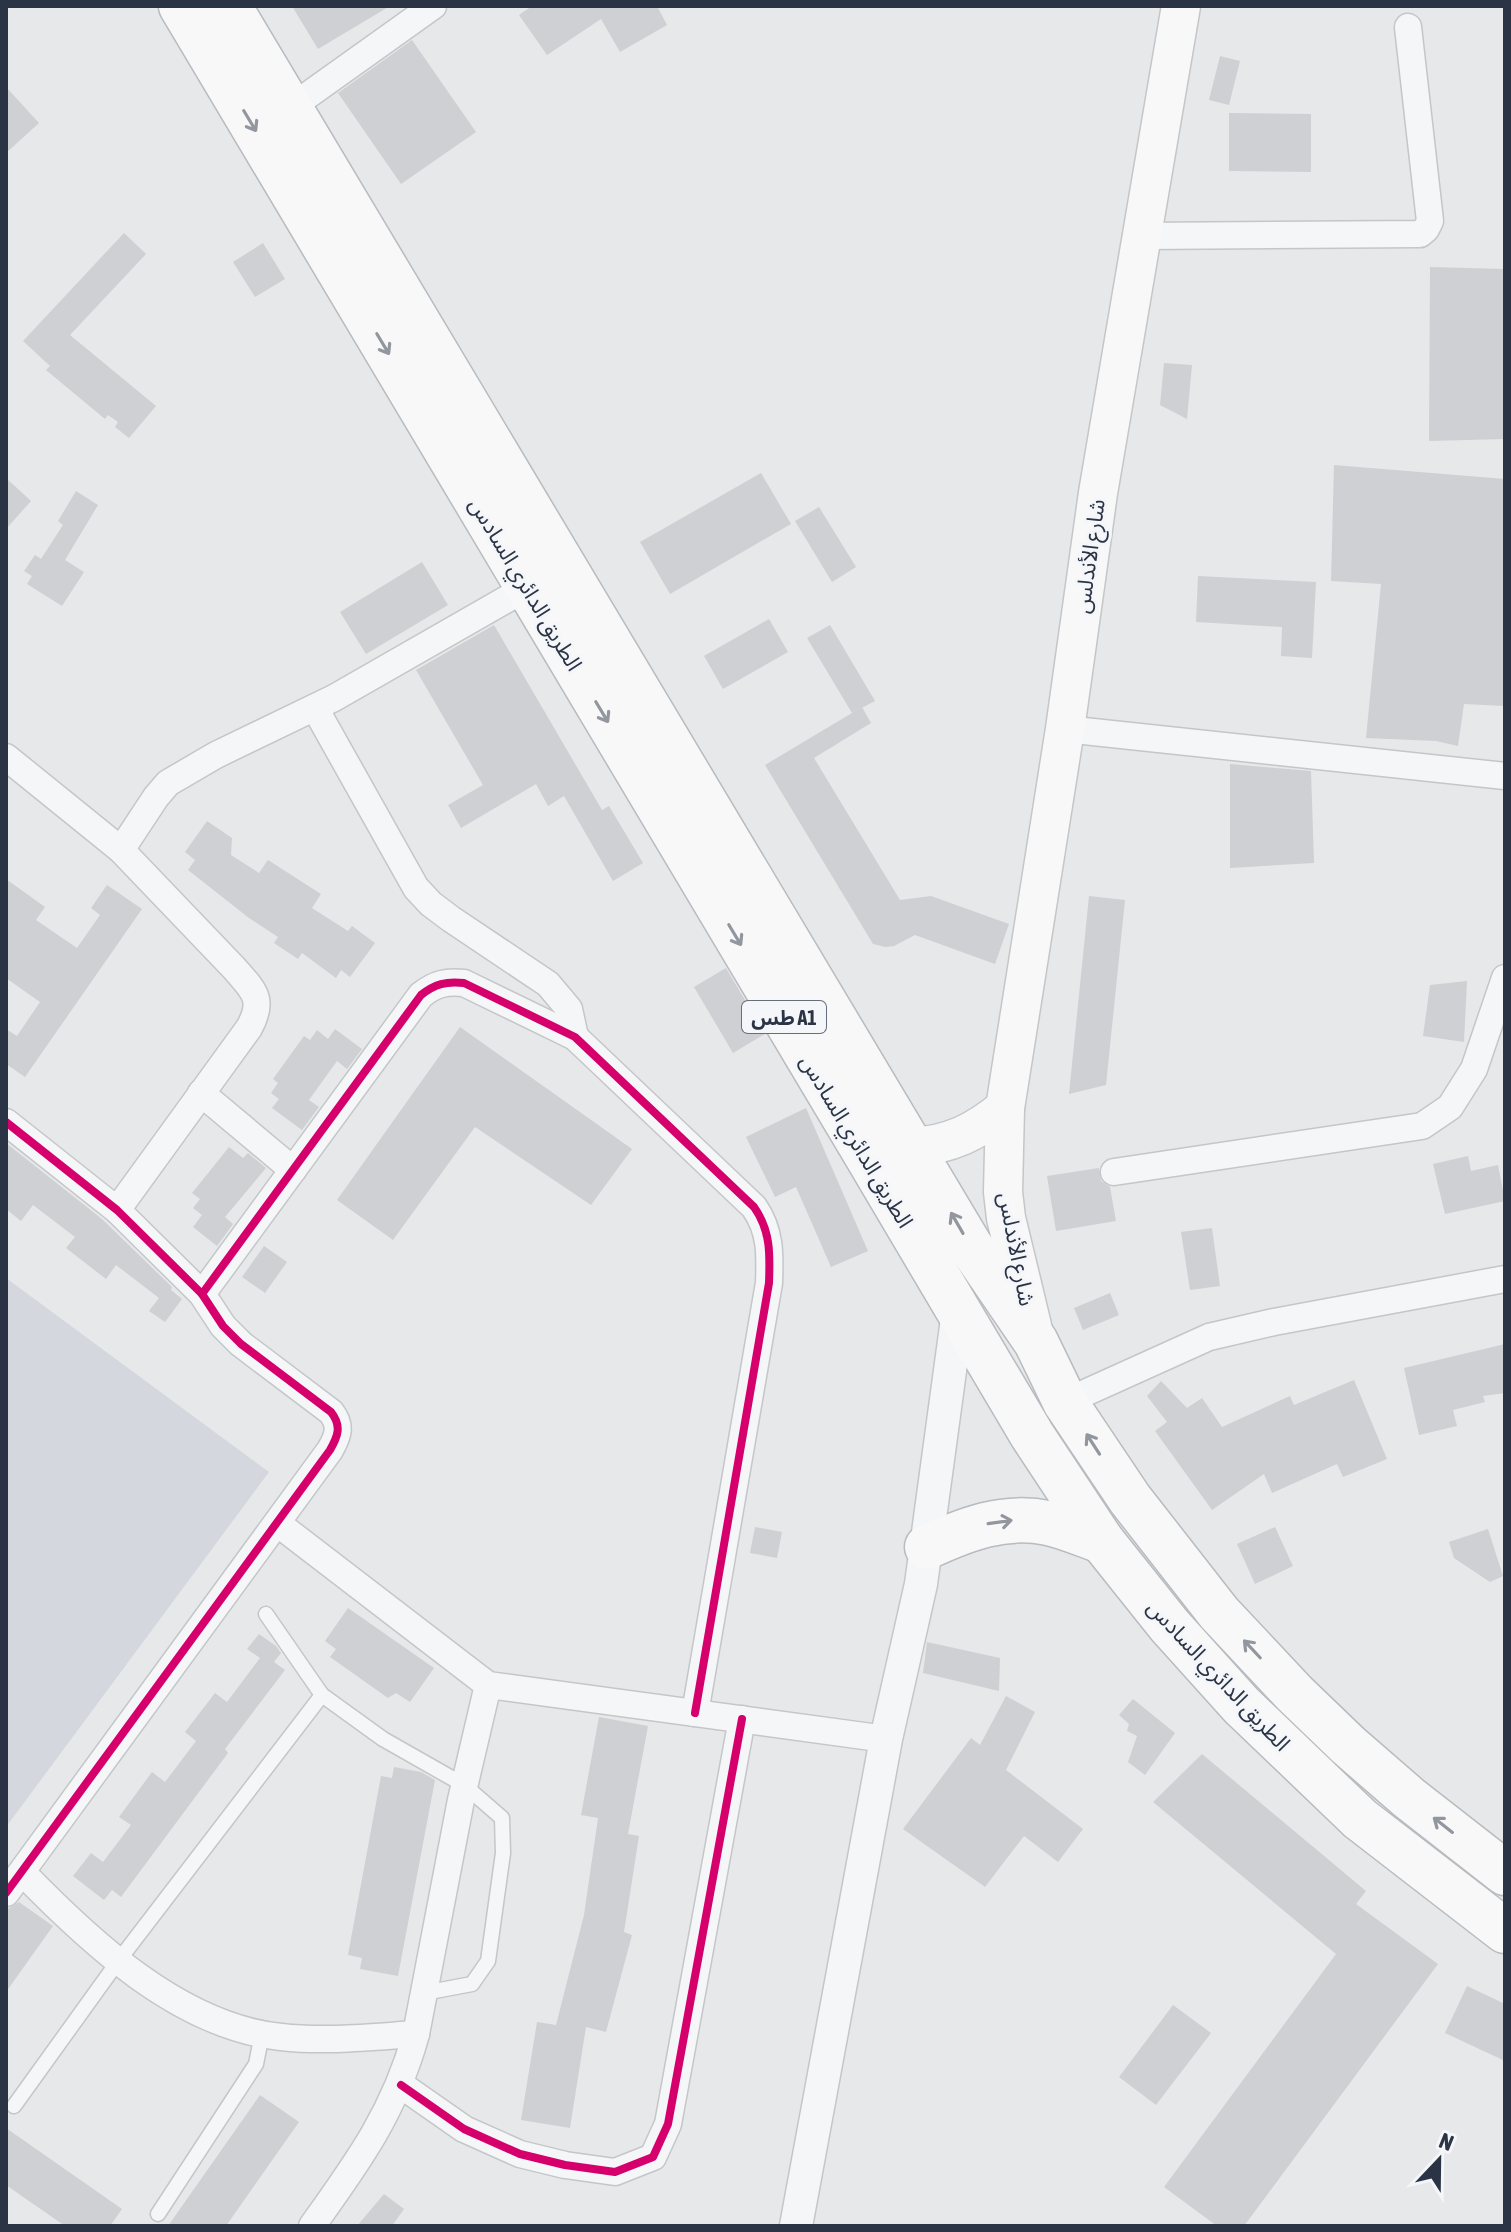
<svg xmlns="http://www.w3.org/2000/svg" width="1511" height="2232" viewBox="0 0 1511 2232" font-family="'Asap Condensed','Noto Sans Arabic',sans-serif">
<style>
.built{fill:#d4d7dd}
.building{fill:#ced0d3}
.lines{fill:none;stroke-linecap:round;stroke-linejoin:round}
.service-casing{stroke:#c4c6c8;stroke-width:17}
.minor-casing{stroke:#c4c6c8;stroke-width:29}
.tertiary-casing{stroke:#c4c6c8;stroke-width:35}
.secondary-casing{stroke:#c4c6c8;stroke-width:41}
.trunk-casing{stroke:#b8bbbf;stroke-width:47}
.service{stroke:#f5f6f7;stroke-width:14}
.minor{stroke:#f5f6f7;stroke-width:26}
.tertiary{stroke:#f5f6f7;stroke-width:32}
.secondary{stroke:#f8f8f8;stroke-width:38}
.trunk{stroke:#f8f8f8;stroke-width:44}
.cycleway-casing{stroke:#f4f6f9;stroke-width:13}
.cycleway{stroke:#d6006c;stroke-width:8}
.oneway{stroke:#92969e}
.labels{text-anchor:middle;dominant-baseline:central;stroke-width:6;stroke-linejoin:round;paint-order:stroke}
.shield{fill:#f4f6f9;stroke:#676e7b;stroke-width:2}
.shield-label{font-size:20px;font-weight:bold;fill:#2b3445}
.street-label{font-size:22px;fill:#2b3445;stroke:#f4f6f9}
</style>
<rect width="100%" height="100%" fill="#e6e8ea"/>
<path class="built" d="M6,1278L269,1472L6,1827Z"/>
<g class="building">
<path d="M292,6H390L318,49Z"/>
<path d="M532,6H657L667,25L620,52L601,19L547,55L519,15Z"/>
<path d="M412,40L476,132L401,184L338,93Z"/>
<path d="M1220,56L1240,61L1229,105L1209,100Z"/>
<path d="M6,87L39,123L6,153Z"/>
<path d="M1229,113L1311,114V172L1229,171Z"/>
<path d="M124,233L146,254L70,335L156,406L129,438L115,427L118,422L108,415L105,419L46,370L50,366L23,341Z"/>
<path d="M263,243L285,279L255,297L233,262Z"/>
<path d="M1430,267L1505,269V439L1429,441Z"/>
<path d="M1164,363L1192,365L1187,419L1160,405Z"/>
<path d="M1334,465L1505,479V706L1464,704L1458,746L1436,741L1366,738L1381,584L1331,581Z"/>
<path d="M761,473L791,524L670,594L640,542Z"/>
<path d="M6,478L31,501L6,529Z"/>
<path d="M76,491L98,505L65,560L84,572L62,606L27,584L32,576L24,571L35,555L41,559L63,525L58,521Z"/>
<path d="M819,507L856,567L832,582L795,521Z"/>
<path d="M422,562L448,605L366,654L340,612Z"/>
<path d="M1198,576L1316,582L1312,658L1281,656L1282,627L1196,622Z"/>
<path d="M769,619L788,652L723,689L704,656Z"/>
<path d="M494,625L602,810L609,806L643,863L613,881L564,796L548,806L536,784L461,828L448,805L483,785L416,670Z"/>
<path d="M830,625L875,701L852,713L807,638Z"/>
<path d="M862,707L871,723L814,758L900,900L931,896L1009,924L995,964L915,935L894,946L885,947L873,944L765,765Z"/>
<path d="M1230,764L1311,771L1314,863L1230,868Z"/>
<path d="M207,821L232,838L231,855L259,873L268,860L321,894L312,908L348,931L352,926L375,943L350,977L341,970L336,978L302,953L298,959L274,943L278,937L249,918L188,870L195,860L185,852Z"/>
<path d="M6,879L45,907L36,920L77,948L100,915L91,908L107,885L142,909L25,1077L6,1064V1029L17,1036L40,1002L6,978Z"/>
<path d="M1089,896L1125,900L1106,1085L1069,1094Z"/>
<path d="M726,968L765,1034L733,1053L694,987Z"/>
<path d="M1467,981L1464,1042L1423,1036L1430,985Z"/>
<path d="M460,1027L632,1149L591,1205L475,1127L393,1240L337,1200Z"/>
<path d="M335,1029L362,1049L347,1069L337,1061L309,1100L319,1107L302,1130L272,1108L279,1099L271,1093L278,1083L273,1079L304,1036L310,1040L317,1030L328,1039Z"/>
<path d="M806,1108L868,1251L831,1267L796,1187L775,1197L746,1137Z"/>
<path d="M6,1143L102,1219L172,1287L171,1290L182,1299L165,1322L149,1311L159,1298L116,1265L106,1279L66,1248L75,1237L33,1205L21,1221L6,1209Z"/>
<path d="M229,1147L243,1158L248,1153L266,1168L225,1217L233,1224L217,1246L193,1227L202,1215L193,1208L200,1199L192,1193Z"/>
<path d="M1468,1156L1471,1171L1498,1165L1505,1201L1445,1214L1433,1164Z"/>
<path d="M1099,1168L1101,1181L1110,1187L1116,1221L1056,1231L1047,1176Z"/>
<path d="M1212,1228L1220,1286L1190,1290L1181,1232Z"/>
<path d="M264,1246L287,1262L265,1293L242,1277Z"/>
<path d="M1110,1293L1119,1315L1083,1330L1074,1308Z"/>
<path d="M1505,1344V1393L1483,1396L1485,1402L1453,1410L1457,1426L1419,1435L1404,1368Z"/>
<path d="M1354,1380L1387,1459L1343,1477L1337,1464L1272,1493L1264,1474L1212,1510L1155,1431L1167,1422L1147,1396L1161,1381L1187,1408L1202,1398L1222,1427L1290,1396L1294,1405Z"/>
<path d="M755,1527L782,1532L777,1558L750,1553Z"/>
<path d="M1275,1527L1293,1566L1255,1584L1237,1544Z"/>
<path d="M1488,1529L1503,1576L1490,1582L1454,1558L1449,1542Z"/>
<path d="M348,1608L434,1668L410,1702L396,1693L388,1698L330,1657L336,1649L325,1641Z"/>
<path d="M259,1634L276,1646L281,1653L274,1662L285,1670L225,1749L228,1753L121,1897L112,1890L104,1900L73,1876L91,1853L103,1862L131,1825L119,1817L152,1772L165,1782L196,1741L185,1732L215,1693L227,1702L260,1658L247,1649Z"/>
<path d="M927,1642L1000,1658L999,1691L923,1673Z"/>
<path d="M1006,1696L1035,1712L1006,1770L1083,1829L1058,1862L1024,1836L985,1887L903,1829L971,1738L980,1745Z"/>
<path d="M1133,1699L1175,1733L1145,1775L1128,1762L1137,1736L1127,1731L1129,1724L1119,1715Z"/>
<path d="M599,1717L648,1726L628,1834L639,1836L624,1932L632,1935L606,2032L586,2027L570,2128L521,2120L537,2022L556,2025L584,1915L598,1818L581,1815Z"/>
<path d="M1202,1754L1366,1891L1356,1904L1438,1964L1244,2226H1217L1164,2187L1336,1954L1153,1802Z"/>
<path d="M394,1767L421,1772L435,1780L398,1976L360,1969L362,1958L348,1955L381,1776L392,1778Z"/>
<path d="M19,1902L53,1926L6,1992V1910Z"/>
<path d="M1467,1986L1505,2004V2061L1445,2033Z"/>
<path d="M1173,2005L1211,2033L1156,2105L1119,2077Z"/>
<path d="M260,2095L299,2122L226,2226H168Z"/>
<path d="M6,2128L122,2209L110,2226H65L6,2185Z"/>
<path d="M384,2194L404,2209L392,2226H357Z"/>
</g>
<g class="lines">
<defs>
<g id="service">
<path d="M266,1614L322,1695L383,1739L464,1785L502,1818L503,1853L488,1961L472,1984L424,1993"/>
<path d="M14,2106L119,1960L322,1695"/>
<path d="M158,2214L256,2064L262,2034"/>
</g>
<g id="minor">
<path d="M290,108L433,6"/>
<path d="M1142,236L1420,234L1426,229L1430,221L1408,27"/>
<path d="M315,708L416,888L431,904L451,919L548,984L569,1009L575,1037"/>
<path d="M1065,729L1505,776"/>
<path d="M6,757L121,850L234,968C254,991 265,999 249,1028L117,1210"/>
<path d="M121,850L156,797L168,783L216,755L334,698L528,587"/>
<path d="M201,1093L293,1170"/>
<path d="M6,1122L117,1210L202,1294L223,1326L241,1344L331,1412C342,1426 338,1436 330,1450L6,1893"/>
<path d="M1114,1172L1422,1126L1450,1107L1474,1069L1505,978"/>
<path d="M202,1294L421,995C435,984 446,981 464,983L575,1037L754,1207C771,1231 770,1255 769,1283L695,1713"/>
<path d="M1065,1402L1209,1337L1274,1322L1505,1279"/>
<path d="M277,1523L488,1685L886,1739"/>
<path d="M22,1872C89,1941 180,2027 281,2037C326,2042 371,2037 416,2034"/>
<path d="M401,2085L464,2129L520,2154L565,2165L615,2172L653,2157L668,2124L742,1719"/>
<path d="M312,2226C358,2162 395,2111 416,2034L461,1800L488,1685"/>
</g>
<path id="tertiary" d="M796,2226L886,1739L921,1584L958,1312"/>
<g id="secondary">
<path d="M912,1147C950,1145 976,1132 1005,1108"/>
<path d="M1034,1334L1006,1218L1003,1192L1005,1108L1065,729L1098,493L1181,6"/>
</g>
<g id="trunk">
<path d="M181,6L865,1153L1032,1435L1102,1541L1169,1625L1241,1705L1360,1819L1505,1931"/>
<path d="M229,6L971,1247L1036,1342L1065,1402L1130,1499L1219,1613L1295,1694L1348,1745L1409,1798L1505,1873"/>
<path d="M927,1547C966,1529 1004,1514 1048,1523C1066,1527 1084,1535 1102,1541"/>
</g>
</defs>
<use href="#service" class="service-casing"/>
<use href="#minor" class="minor-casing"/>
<use href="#tertiary" class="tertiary-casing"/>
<use href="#secondary" class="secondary-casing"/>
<use href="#trunk" class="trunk-casing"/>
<use href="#service" class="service"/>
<use href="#minor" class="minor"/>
<use href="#tertiary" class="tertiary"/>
<use href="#secondary" class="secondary"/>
<use href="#trunk" class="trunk"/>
<defs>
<g id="cycleway">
<path d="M6,1122L117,1210L202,1294L223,1326L241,1344L331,1412C342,1426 338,1436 330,1450L6,1893"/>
<path d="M202,1294L421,995C435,984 446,981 464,983L575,1037L754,1207C771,1231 770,1255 769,1283L695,1713"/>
<path d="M401,2085L464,2129L520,2154L565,2165L615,2172L653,2157L668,2124L742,1719"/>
</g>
</defs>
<use href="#cycleway" class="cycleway-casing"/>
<use href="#cycleway" class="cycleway"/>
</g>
<defs><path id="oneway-shaft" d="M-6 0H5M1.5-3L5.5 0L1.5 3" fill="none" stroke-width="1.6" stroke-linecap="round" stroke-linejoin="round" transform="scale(2)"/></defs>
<g class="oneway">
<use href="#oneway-shaft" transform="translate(250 121) rotate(59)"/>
<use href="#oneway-shaft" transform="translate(383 344) rotate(59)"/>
<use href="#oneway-shaft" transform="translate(602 712) rotate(59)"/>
<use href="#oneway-shaft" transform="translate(735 935) rotate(59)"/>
<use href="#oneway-shaft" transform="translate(957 1223) rotate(-120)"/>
<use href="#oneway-shaft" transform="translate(1093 1444) rotate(-123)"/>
<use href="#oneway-shaft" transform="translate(1000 1522) rotate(-8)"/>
<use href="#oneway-shaft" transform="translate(1252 1649) rotate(-133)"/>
<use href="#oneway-shaft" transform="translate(1443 1825) rotate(-142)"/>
</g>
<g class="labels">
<rect class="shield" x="742" y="1001" width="84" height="32" rx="6"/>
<g class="shield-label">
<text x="784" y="1017">طس A1</text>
</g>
<g class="street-label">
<text transform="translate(1089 556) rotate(-82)">شارع الأندلس</text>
<text transform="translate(526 584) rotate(59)">الطريق الدائري السادس</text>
<text transform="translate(857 1141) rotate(59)">الطريق الدائري السادس</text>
<text transform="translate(1017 1249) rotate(79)">شارع الأندلس</text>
<text transform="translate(1219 1675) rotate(47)">الطريق الدائري السادس</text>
</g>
</g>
<rect width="1511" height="2232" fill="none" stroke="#2b3445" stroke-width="16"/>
<g transform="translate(1439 2160) rotate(22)" stroke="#f4f6f9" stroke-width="6" paint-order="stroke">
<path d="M0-6L14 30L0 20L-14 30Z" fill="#2b3445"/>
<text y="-12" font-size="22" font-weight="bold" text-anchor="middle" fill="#2b3445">N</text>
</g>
</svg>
